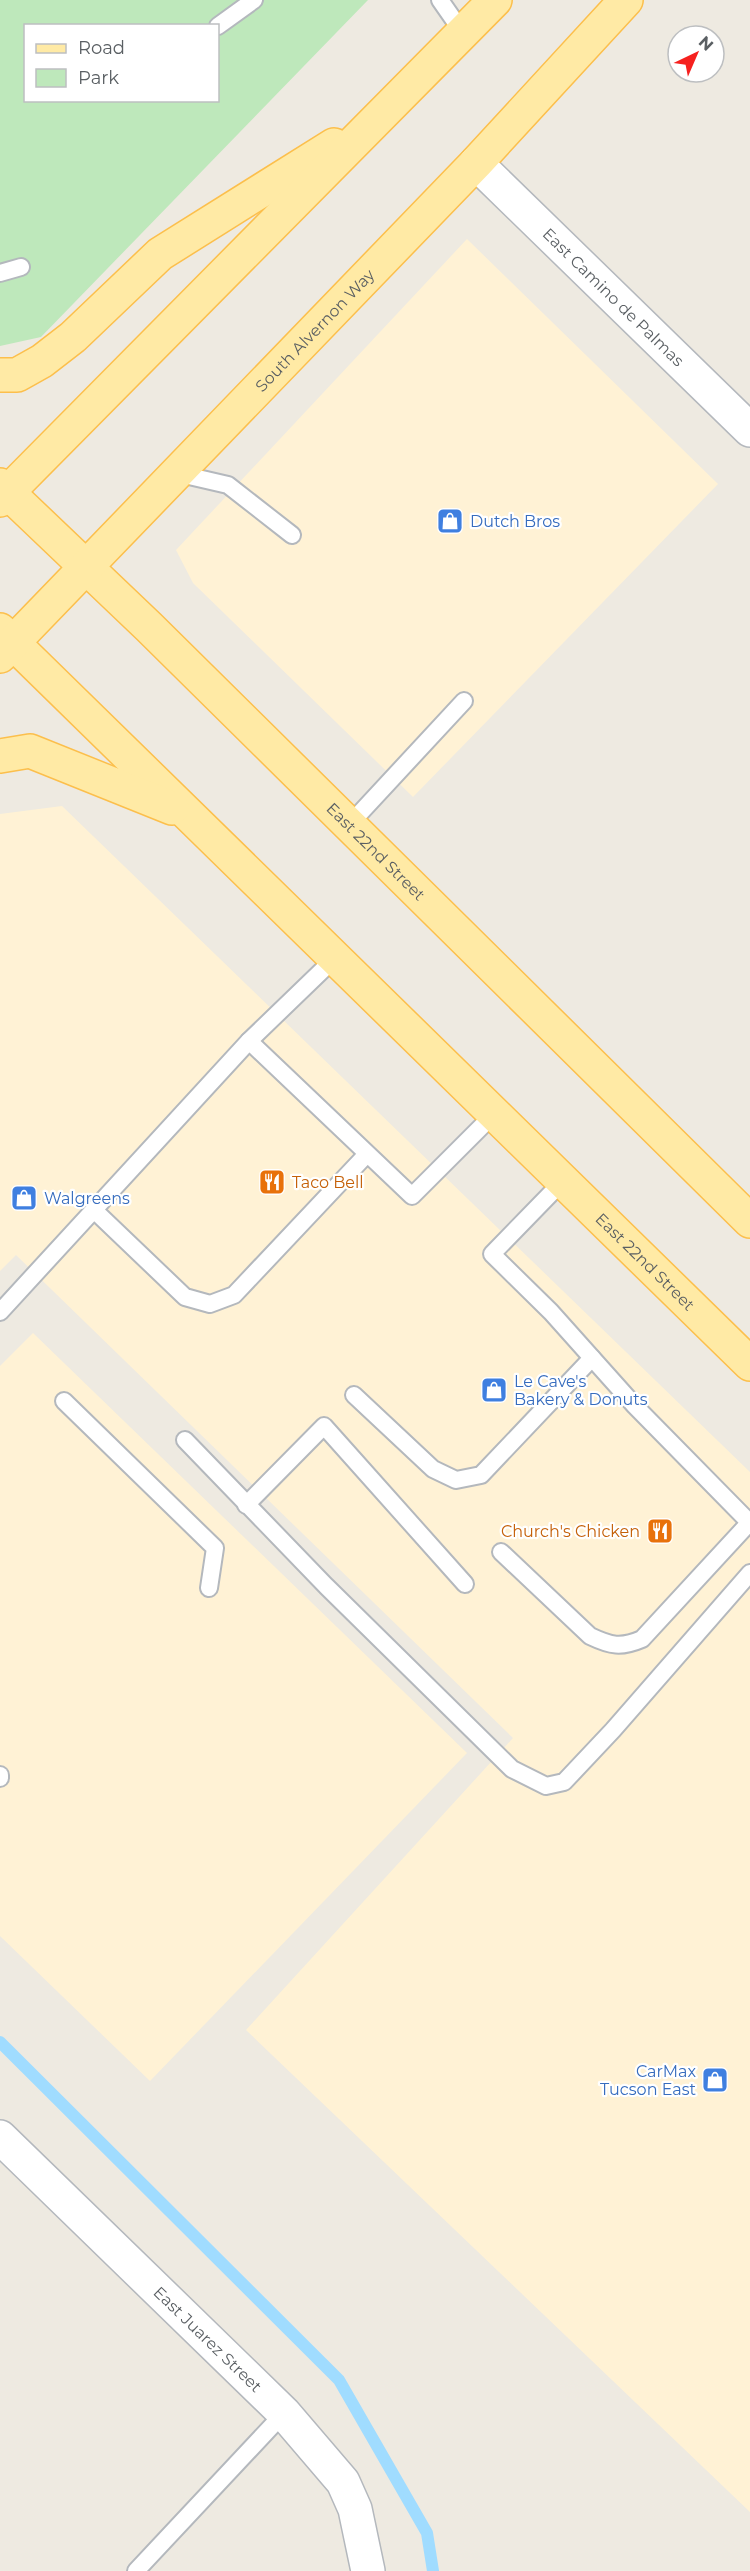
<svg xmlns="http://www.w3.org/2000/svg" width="750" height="2571" viewBox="0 0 750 2571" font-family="Montserrat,sans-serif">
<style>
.commercial{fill:#fff2d5}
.green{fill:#bee8bb;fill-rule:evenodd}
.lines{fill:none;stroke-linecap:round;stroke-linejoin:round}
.stream{stroke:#a0dcff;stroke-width:12}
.service-casing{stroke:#b4b8bd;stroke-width:20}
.minor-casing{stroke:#b4b8bd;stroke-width:36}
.primary-casing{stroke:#fcbf4c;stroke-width:36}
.service{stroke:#fff;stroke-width:16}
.minor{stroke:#fff;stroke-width:33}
.primary{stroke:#ffeaa5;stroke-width:33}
.labels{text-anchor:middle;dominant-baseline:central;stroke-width:4.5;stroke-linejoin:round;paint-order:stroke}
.street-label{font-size:16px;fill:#5a5f63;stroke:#fff}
.shop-label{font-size:16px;fill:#366cbe;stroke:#fff;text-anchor:start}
.food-label{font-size:16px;fill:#c56008;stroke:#fff;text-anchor:start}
</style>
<rect width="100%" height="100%" fill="#eeeae1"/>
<g class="commercial">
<path d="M467,239L718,484L413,797L193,583L176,550Z"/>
<path d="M62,806L750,1472V2512L246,2030L513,1738L16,1255L0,1271V814Z"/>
<path d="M33,1333L467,1753L150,2081L0,1936V1366Z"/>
</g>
<path class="green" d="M0,0H368L41,337L0,346ZM26,26H218V100H26Z"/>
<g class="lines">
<path class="stream" d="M0,2042L339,2380L427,2533L433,2571"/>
<defs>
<g id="service">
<path d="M440,0L463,33"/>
<path d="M218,26L254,0"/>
<path d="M0,273L21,267"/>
<path d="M176,473L228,485L292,535"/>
<path d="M349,825L464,701"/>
<path d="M249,1041L412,1196L494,1114"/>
<path d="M563,1181L492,1254L551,1312L635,1406L750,1523"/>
<path d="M94,1210L185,1297L210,1304L234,1295L367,1154"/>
<path d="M0,1312L249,1041L335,958"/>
<path d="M354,1395L433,1469L456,1480L481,1475L592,1358"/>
<path d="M64,1401L215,1548L209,1588"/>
<path d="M185,1440L326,1586L512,1769L546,1786L564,1782L613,1730L750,1573"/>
<path d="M246,1505L324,1426L465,1584"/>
<path d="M501,1552L590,1636C611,1646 621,1648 642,1639L750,1522"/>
<path d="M0,1775V1778"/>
<path d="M136,2571L284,2413"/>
</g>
<g id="minor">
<path id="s1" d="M476,163L750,430"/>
<path id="s2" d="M0,2137L284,2413L343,2482L355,2509L368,2571"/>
</g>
<g id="primary">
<path d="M0,375H17L42,361L73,337L160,254L334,145"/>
<path id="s3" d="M0,485L149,627L750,1221"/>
<path d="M0,500L495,0"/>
<path id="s4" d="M0,630L750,1364"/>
<path id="s5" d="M0,656L476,163L626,0"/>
<path d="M0,756L30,751L172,808"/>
</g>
</defs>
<use href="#service" class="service-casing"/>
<use href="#minor" class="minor-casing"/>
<use href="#primary" class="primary-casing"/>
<use href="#service" class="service"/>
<use href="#minor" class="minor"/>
<use href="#primary" class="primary"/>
</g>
<defs>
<symbol id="shop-square" viewBox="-11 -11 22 22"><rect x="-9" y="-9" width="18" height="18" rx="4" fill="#3f7fe0" stroke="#fff"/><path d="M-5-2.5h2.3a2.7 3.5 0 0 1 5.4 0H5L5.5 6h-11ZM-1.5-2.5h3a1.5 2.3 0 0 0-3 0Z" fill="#fff"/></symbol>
<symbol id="restaurant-square" viewBox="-11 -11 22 22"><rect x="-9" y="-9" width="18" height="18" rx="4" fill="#e8710a" stroke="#fff"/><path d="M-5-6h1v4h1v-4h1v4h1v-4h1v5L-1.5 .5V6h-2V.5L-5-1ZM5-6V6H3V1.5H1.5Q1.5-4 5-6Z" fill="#fff"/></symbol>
</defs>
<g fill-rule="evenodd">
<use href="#shop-square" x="435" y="506" width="30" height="30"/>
<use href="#restaurant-square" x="257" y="1167" width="30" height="30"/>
<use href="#shop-square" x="9" y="1183" width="30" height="30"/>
<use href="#shop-square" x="479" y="1375" width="30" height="30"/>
<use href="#restaurant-square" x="645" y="1516" width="30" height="30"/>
<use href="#shop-square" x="700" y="2065" width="30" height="30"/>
</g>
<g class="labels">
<g class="street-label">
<text stroke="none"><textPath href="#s1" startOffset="192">East Camino de Palmas</textPath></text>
<text stroke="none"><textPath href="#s5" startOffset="453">South Alvernon Way</textPath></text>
<text stroke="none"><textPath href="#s3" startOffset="525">East 22nd Street</textPath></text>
<text stroke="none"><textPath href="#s4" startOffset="903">East 22nd Street</textPath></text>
<text stroke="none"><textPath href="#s2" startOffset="290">East Juarez Street</textPath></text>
</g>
<g class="shop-label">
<text x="470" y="521">Dutch Bros</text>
<text x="44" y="1198">Walgreens</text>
<text x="514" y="1381">Le Cave's<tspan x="514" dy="18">Bakery &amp; Donuts</tspan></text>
<text x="696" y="2071" text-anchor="end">CarMax<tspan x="696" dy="18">Tucson East</tspan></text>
</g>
<g class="food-label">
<text x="292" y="1182">Taco Bell</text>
<text x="640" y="1531" text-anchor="end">Church's Chicken</text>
</g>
</g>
<rect x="24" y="24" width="195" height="78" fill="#ffffff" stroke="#bdbfc1" stroke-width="1.5"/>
<rect x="36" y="44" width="30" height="9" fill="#ffeaa5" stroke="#bdbfc1" stroke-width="1.5"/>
<text x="78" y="54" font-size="18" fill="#5a5f63">Road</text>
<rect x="36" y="69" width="30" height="18" fill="#bee8bb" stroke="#bdbfc1" stroke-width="1.5"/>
<text x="78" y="84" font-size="18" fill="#5a5f63">Park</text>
<g transform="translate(696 54) rotate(44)"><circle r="28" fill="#ffffff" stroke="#bdbfc1" stroke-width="1.5"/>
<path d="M0-4.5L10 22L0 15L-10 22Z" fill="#f6211f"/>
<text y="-9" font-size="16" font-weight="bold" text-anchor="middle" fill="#5a5f63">N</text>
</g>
</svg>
